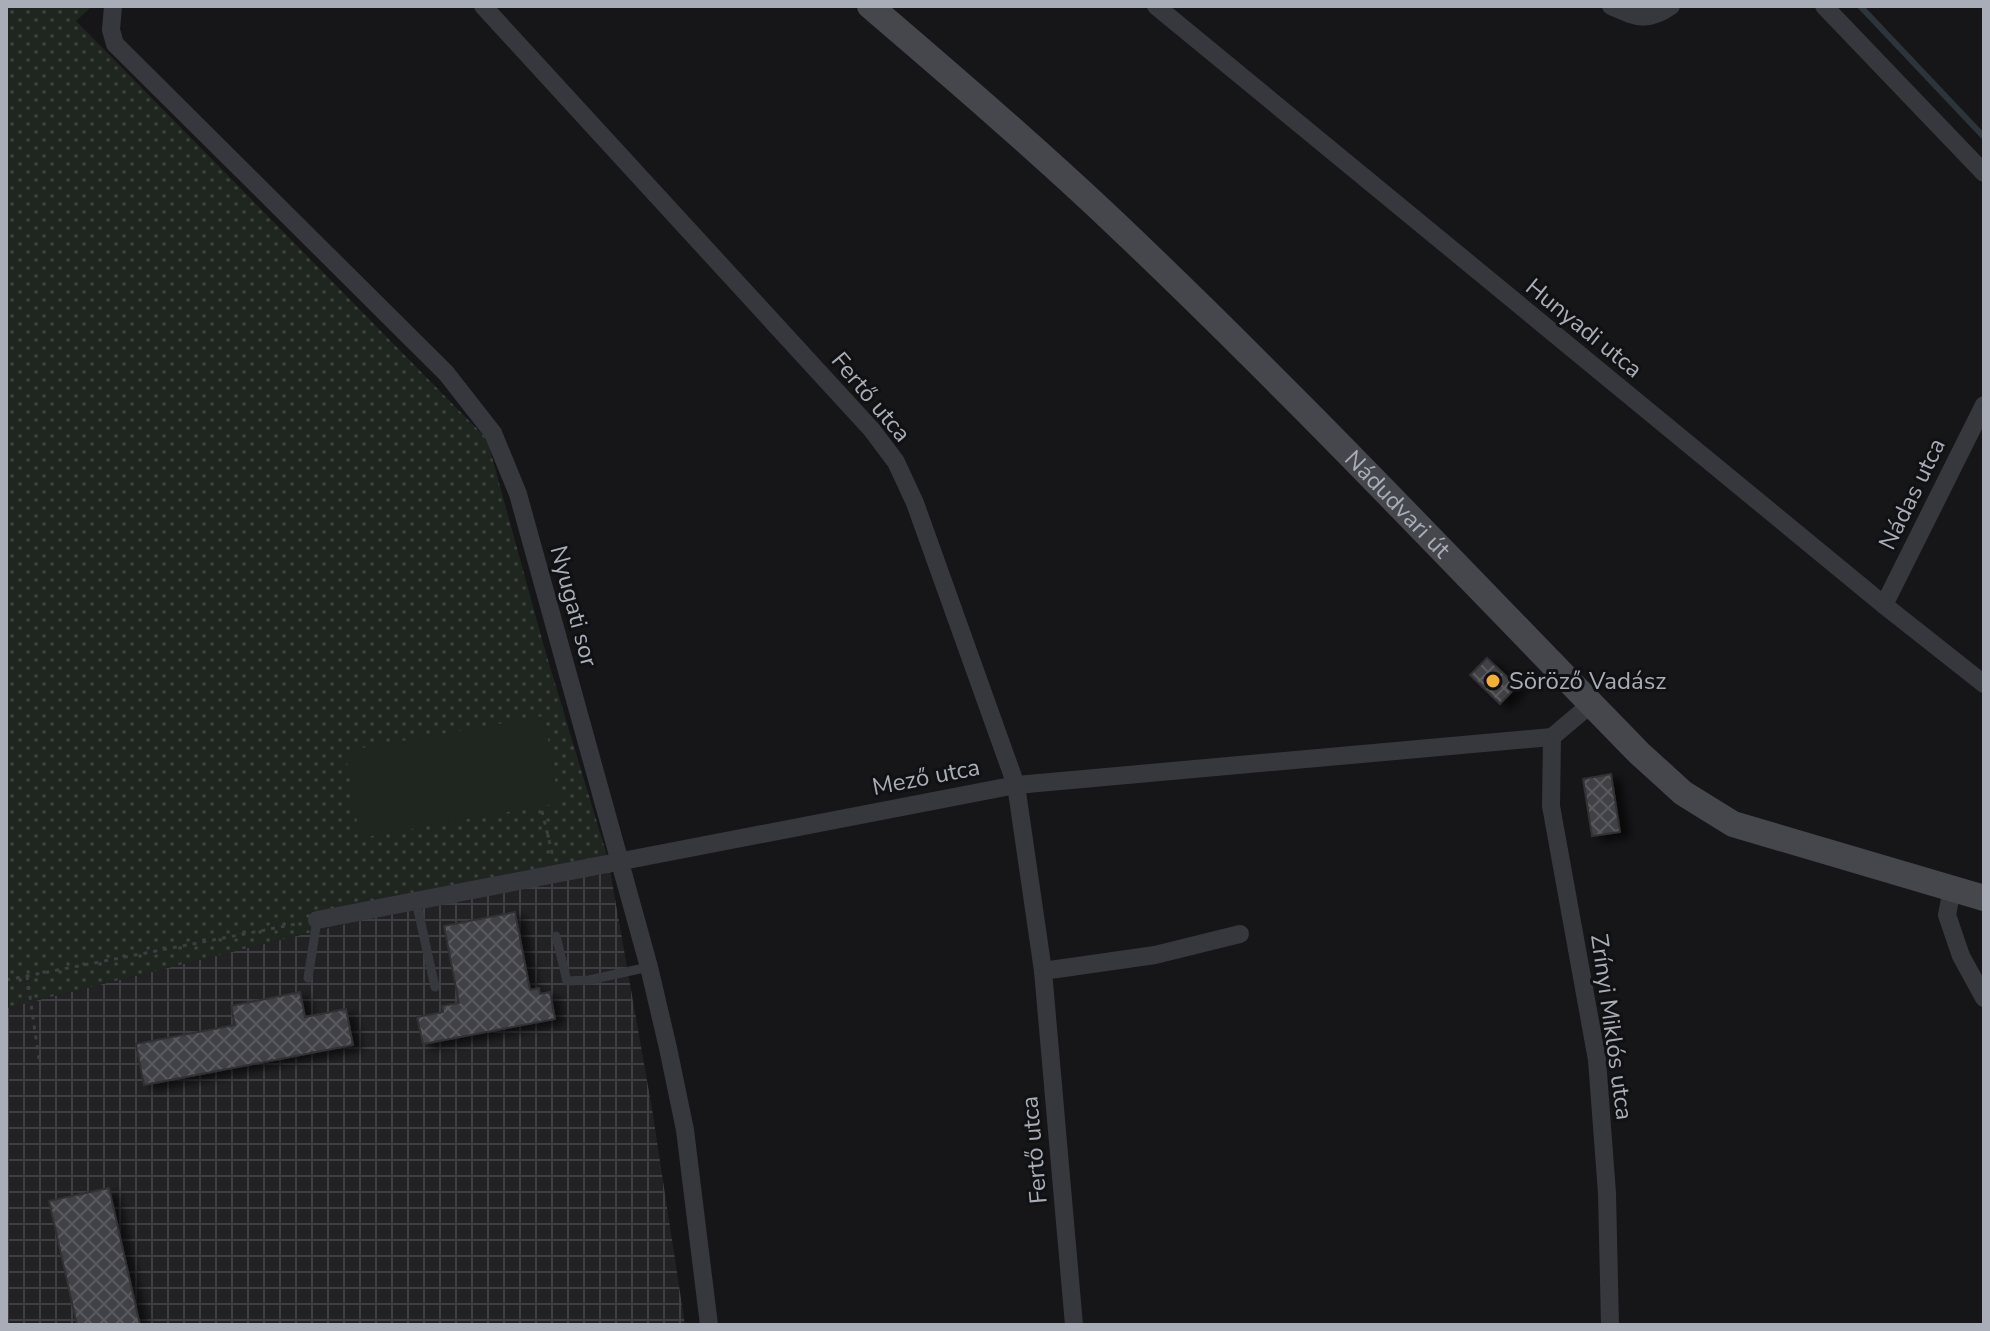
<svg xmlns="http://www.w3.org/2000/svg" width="1990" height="1331" viewBox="0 0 1990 1331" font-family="'Nunito Sans',sans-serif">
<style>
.industrial{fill:url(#industrial-grid)}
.grass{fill:url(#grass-dots)}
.park{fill:#1e261f}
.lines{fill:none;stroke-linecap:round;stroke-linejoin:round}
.stream{stroke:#2c353c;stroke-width:6}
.building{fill:url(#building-cross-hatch);stroke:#303034;stroke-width:2;filter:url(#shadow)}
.path{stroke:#3d3f44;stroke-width:3;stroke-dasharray:4 6;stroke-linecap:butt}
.service{stroke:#37383d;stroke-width:9}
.minor{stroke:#37383d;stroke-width:18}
.secondary{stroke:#45474d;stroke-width:26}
.poi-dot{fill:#f2b134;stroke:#111113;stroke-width:3}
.labels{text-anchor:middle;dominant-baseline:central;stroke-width:6;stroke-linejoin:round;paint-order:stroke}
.street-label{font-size:24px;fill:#a8adb8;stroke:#111113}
.poi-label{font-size:24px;fill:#a8adb8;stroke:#111113;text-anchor:start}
</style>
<defs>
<pattern id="industrial-grid" width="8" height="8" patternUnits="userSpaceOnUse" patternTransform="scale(2)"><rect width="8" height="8" fill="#222225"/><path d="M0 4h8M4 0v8" fill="none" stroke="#3f3f43"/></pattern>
<pattern id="grass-dots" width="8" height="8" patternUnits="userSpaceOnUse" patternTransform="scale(2)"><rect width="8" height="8" fill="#1e261f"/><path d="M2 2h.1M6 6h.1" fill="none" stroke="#3c433d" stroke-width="1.8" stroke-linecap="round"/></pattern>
<pattern id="building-cross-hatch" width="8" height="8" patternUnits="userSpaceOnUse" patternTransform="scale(2)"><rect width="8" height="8" fill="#404145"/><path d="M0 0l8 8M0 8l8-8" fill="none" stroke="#595a5e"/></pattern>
<filter id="shadow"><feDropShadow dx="9" dy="5" stdDeviation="4" flood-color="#0009"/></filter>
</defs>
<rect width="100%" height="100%" fill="#161618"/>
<path class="industrial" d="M608,859L652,1109L685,1325H6V1008Z"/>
<path class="grass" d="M6,6H92L76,21L487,439L545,650L608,859L6,1008Z"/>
<path class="park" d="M544,716L559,803L360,838L345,751Z"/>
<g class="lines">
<path class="stream" d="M1860,6L1984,137"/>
</g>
<g class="building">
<path d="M1487,658L1517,686L1500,704L1470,675Z"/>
<path d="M1611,774L1620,832L1592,836L1583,779Z"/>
<path d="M515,912L530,990L539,988L540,994L550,992L555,1019L423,1044L417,1017L443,1012L442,1006L459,1003L444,926Z"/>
<path d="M300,992L305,1017L346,1009L353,1045L144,1085L136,1044L235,1025L231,1006Z"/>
<path d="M109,1188L140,1325H77L49,1201Z"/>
</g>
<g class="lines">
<g class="path">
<path d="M542,811L553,857"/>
<path d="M27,976L40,1066"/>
<path d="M6,980L301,923"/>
</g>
<g class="service">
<path d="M416,901L435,987"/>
<path d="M556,936L567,981L589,980L649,967"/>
<path d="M308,978L317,920"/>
</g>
<g class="minor">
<path d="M113,6L111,30L115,44L446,373L493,433L518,494L649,967L668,1048L685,1130L709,1325"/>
<path d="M483,6L872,430L896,462L915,503L1016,785L1043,971L1074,1325"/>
<path d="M1156,6L1884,605L1984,684"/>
<path d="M1611,6C1636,17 1647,23 1671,6"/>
<path d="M1824,6L1984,173"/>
<path d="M1884,605L1984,405"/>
<path d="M1552,737L1551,806L1597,1060L1607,1193L1610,1325"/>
<path d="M1552,737L1591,704"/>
<path d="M1952,889L1947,915L1961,956L1984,998"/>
<path d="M317,920L1016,785L1552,737"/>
<path d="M1043,971L1155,955L1240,934"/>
</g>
<path class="secondary" id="s1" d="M870,6C954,78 1039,151 1119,227C1298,397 1467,577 1639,753L1683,793L1733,824L1984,898"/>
</g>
<circle class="poi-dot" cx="1493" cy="681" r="8"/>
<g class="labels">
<g class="street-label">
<text transform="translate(1584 328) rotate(39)">Hunyadi utca</text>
<text transform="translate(871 397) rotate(50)">Fertő utca</text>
<text transform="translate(1912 494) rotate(-64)">Nádas utca</text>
<text stroke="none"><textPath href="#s1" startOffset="726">Nádudvari út</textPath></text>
<text transform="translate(574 606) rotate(75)">Nyugati sor</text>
<text transform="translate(926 777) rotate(-11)">Mező utca</text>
<text transform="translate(1612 1027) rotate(82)">Zrínyi Miklós utca</text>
<text transform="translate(1034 1150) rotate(-95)">Fertő utca</text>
</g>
<g class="poi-label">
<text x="1509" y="681">Söröző Vadász</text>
</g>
</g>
<rect width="1990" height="1331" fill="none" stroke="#a8adb8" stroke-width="16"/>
</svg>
